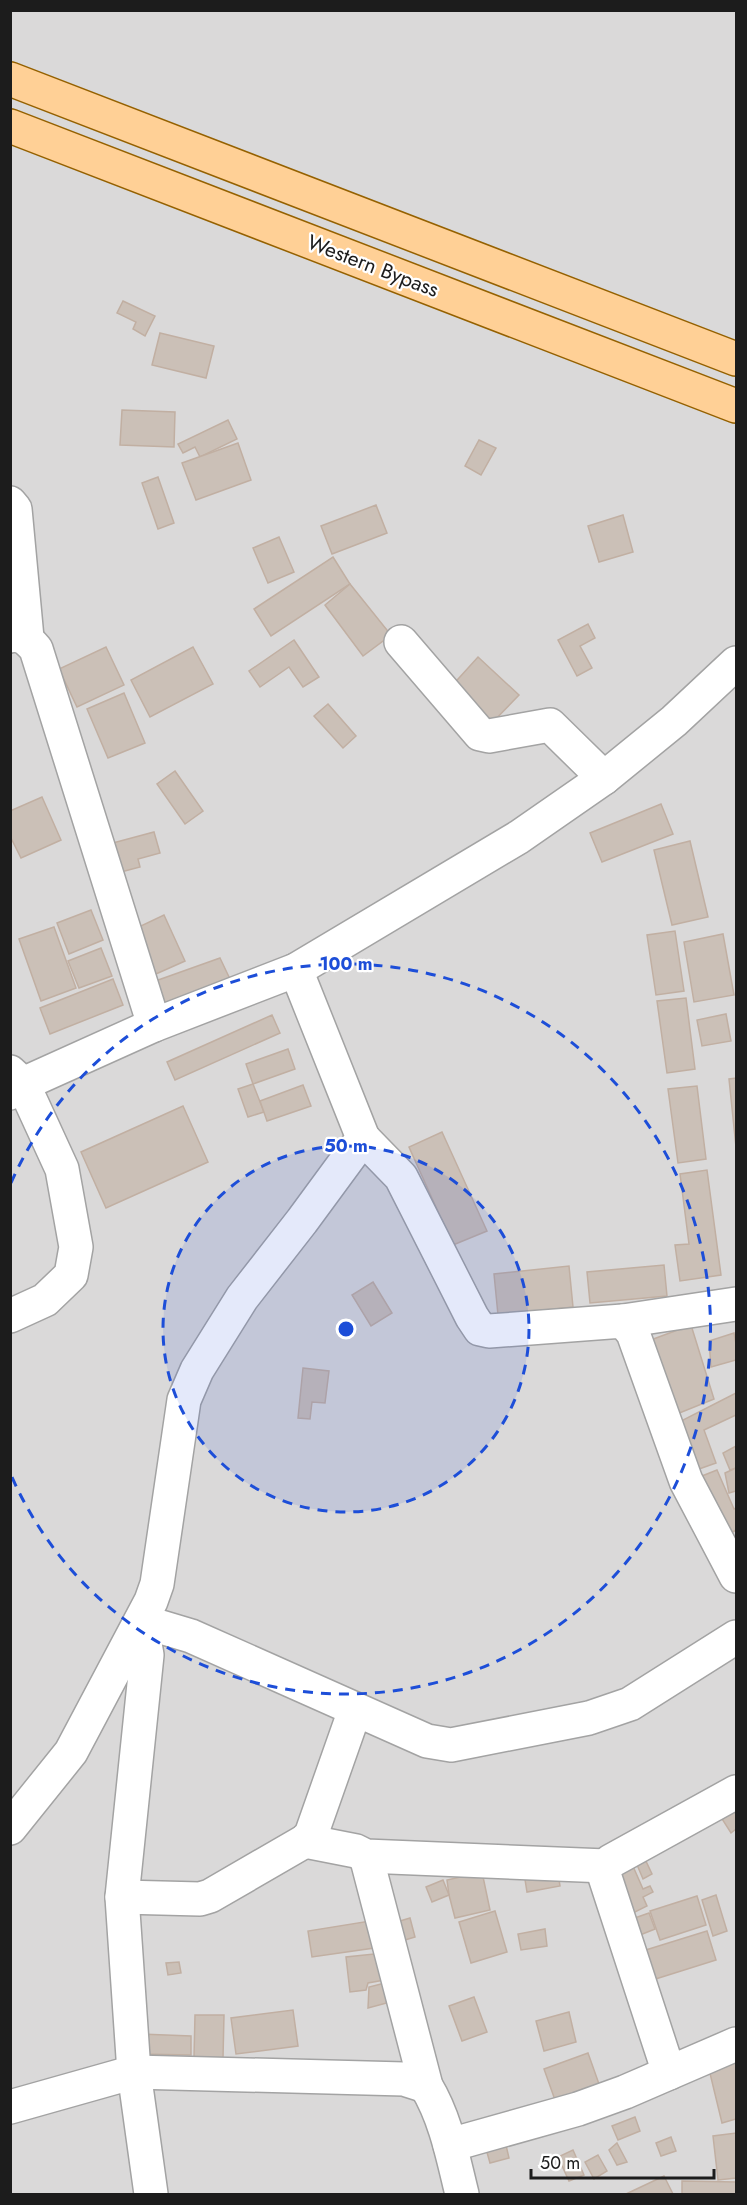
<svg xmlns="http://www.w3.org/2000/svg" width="747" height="2205" viewBox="0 0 747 2205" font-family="Jost,sans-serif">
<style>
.residential{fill:#dad9d9}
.building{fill:#cbc0b7;stroke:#c1afa2;stroke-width:1.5}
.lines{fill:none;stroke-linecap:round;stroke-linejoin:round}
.minor-casing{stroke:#a3a3a3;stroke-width:36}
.major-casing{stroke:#956100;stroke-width:36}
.minor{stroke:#fff;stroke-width:33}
.major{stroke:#ffd096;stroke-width:33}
.ring{fill:none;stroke:#1d4ed8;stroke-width:3;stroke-dasharray:10 8}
.labels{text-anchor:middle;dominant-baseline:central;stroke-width:4.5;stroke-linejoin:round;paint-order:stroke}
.street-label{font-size:21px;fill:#1c1c1c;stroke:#fff}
.centre{fill:#1d4ed8;stroke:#fff;stroke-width:3}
.ring-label{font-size:18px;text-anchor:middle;font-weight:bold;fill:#1d4ed8;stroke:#fff;stroke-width:4.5;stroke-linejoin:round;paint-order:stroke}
</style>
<rect width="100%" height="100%" fill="#efeae1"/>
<rect class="residential" x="11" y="11" width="725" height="2183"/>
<g class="building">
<path d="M123,301L155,316L145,336L133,329L136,322L117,313Z"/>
<path d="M160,333L214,346L206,378L152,365Z"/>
<path d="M122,410L175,412L174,447L120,445Z"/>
<path d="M228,420L237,439L200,457L195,447L183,453L178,444Z"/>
<path d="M479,440L496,448L481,475L465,466Z"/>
<path d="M238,443L251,480L196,500L182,463Z"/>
<path d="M158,477L174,523L158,529L142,483Z"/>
<path d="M376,505L387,533L332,554L321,526Z"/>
<path d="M623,515L633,552L599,562L588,526Z"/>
<path d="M279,537L294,572L268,583L253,548Z"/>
<path d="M333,557L350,584L271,636L254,609Z"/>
<path d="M350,584L391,635L363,656L325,605Z"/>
<path d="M588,624L595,638L580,646L592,668L577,676L558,640Z"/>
<path d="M294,640L319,677L303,687L289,667L260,687L249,671Z"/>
<path d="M106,647L124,685L77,707L59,669Z"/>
<path d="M193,647L213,684L150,717L131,680Z"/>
<path d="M478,657L519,695L489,726L449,689Z"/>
<path d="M124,693L145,743L108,758L87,709Z"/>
<path d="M328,704L356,736L343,748L314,716Z"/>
<path d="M175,771L203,811L185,824L157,784Z"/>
<path d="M42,797L61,840L21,858L10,836V811Z"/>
<path d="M661,804L673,834L602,862L590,833Z"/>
<path d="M154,832L160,853L138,859L140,867L117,873L109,844Z"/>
<path d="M690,841L708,917L672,925L654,850Z"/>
<path d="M91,910L103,940L69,954L57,923Z"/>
<path d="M164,915L185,961L147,978L126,933Z"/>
<path d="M54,927L76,988L41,1001L19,939Z"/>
<path d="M675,931L684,991L656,995L647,935Z"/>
<path d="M723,934L734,995L694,1002L684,942Z"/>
<path d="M101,948L112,976L79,988L68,961Z"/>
<path d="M220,958L230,979L157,1008L147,984Z"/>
<path d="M113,979L123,1005L50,1034L40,1008Z"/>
<path d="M686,998L695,1069L667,1073L657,1001Z"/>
<path d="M726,1014L731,1041L702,1046L697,1020Z"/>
<path d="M272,1015L280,1033L175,1080L167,1062Z"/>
<path d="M288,1049L295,1069L253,1084L246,1064Z"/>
<path d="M736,1078V1147L729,1079Z"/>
<path d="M253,1084L264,1112L248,1117L238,1089Z"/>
<path d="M303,1085L311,1106L267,1121L260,1101Z"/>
<path d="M697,1086L706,1159L678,1163L668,1089Z"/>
<path d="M183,1106L208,1162L106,1208L81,1152Z"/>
<path d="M442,1132L487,1231L453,1245L409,1147Z"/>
<path d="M707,1170L721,1275L680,1281L675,1245L689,1244L680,1174Z"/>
<path d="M664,1265L667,1296L590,1303L587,1272Z"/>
<path d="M569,1266L573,1307L498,1315L494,1274Z"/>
<path d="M373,1282L392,1313L371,1326L352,1295Z"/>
<path d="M691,1325L714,1399L672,1416L648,1341Z"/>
<path d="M734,1333L736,1344V1360L711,1367L709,1341Z"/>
<path d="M303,1368L329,1371L325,1403L312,1402L310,1419L298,1418Z"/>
<path d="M736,1393V1415L704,1430L716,1463L699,1469L681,1421Z"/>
<path d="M736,1446V1468L730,1470L723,1453Z"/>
<path d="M736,1468V1491L729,1493L725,1473Z"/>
<path d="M717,1470L734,1509L736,1508V1530L728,1535L697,1478Z"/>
<path d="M729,1802L736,1814V1829L731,1833L717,1811Z"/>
<path d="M644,1857L652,1874L643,1879L635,1860Z"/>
<path d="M632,1864L643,1889L650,1886L653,1892L643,1897L647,1906L629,1915L611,1874Z"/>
<path d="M557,1867L560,1886L527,1892L524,1873Z"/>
<path d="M482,1872L490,1910L455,1918L449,1895L447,1880Z"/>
<path d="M443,1880L449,1895L432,1902L426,1887Z"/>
<path d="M716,1895L727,1931L713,1936L702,1900Z"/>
<path d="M697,1896L706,1925L660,1940L650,1911Z"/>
<path d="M495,1911L507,1952L471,1963L459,1922Z"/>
<path d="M649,1913L655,1929L635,1937L629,1920Z"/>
<path d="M410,1918L415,1937L395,1943L390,1924Z"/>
<path d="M370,1921L374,1948L312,1957L308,1931Z"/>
<path d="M545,1929L547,1946L521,1950L518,1934Z"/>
<path d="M707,1931L716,1960L646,1982L636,1953Z"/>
<path d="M374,1954L385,1980L368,1983L366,1990L350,1992L346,1957Z"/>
<path d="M179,1962L181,1973L168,1975L166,1963Z"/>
<path d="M389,1982L394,2001L368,2008L369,1987Z"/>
<path d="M474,1997L487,2032L462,2041L449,2006Z"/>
<path d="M293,2010L298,2046L236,2054L231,2018Z"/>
<path d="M569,2012L576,2042L544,2051L536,2021Z"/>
<path d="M195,2015H224L223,2058L194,2057Z"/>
<path d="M140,2034L191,2036V2055L139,2054Z"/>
<path d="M588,2053L599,2084L555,2100L544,2069Z"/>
<path d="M736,2059V2119L722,2123L707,2061Z"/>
<path d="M635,2117L640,2131L618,2140L612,2126Z"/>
<path d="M736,2133V2178L718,2180L713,2136Z"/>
<path d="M671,2137L676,2151L661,2156L656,2143Z"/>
<path d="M505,2141L509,2158L490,2163L485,2145Z"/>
<path d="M617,2143L627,2162L617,2165L609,2150Z"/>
<path d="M573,2150L584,2175L569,2181L558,2157Z"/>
<path d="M598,2155L607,2171L594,2179L585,2162Z"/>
<path d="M664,2176L673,2194H626Z"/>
<path d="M682,2181L736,2182V2194H682Z"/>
</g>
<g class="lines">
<defs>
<g id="minor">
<path d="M10,503L15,509L27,638"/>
<path d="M10,636C22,633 29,641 36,649L154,1025"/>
<path d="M401,642L480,734L489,736L550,725L604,778"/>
<path d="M10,1072L23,1084L62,1169L76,1247L71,1275L45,1300L10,1316"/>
<path d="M10,1093L23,1084L154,1025L296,970L519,837L604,778L674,721L736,663"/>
<path d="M363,1138L401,1177L472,1317L480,1329L489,1331L623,1321L633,1333L686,1481L736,1576"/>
<path d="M623,1321L736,1304"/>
<path d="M10,1828L71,1752L151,1601L157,1584L184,1400L197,1370L242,1298L302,1221L363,1138L296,970"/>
<path d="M305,1841L356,1851L366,1856L606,1866"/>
<path d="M366,1856L426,2086C446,2119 453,2158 462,2194"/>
<path d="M122,1897L200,1899L210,1896L305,1841L311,1835L355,1710"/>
<path d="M669,2073L604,1874L606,1866L611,1861L736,1792"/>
<path d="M10,2107L134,2072L404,2079L426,2086"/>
<path d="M450,2145L578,2109L625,2092L736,2044"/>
<path d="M151,2194L134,2072L122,1897L147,1655L141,1621L191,1636L427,1741L451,1745L589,1718L630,1704L736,1637"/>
</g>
<g id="major">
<path d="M10,79L736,359"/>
<path d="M10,126L736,406"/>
</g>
</defs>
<use href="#minor" class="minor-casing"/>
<use href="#major" class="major-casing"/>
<use href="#minor" class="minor"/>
<use href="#major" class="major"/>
</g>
<circle cx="346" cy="1329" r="183" fill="#1d4ed8" fill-opacity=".12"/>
<g class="ring">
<circle cx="346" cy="1329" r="183"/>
<path d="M11 1183A365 365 0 1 1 11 1475"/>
</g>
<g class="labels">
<g class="street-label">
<text transform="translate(373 266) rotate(21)">Western Bypass</text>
</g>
</g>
<circle cx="346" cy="1329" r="9" class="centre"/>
<g class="ring-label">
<text x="346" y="970">100 m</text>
<text x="346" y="1152">50 m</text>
</g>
<rect width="747" height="2205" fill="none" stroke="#1c1c1c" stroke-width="24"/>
<path d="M531 2169v9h183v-9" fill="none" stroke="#1c1c1c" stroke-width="3"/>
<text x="540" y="2169" font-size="18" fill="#1c1c1c" stroke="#ffffff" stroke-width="4.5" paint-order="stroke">50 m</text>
</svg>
